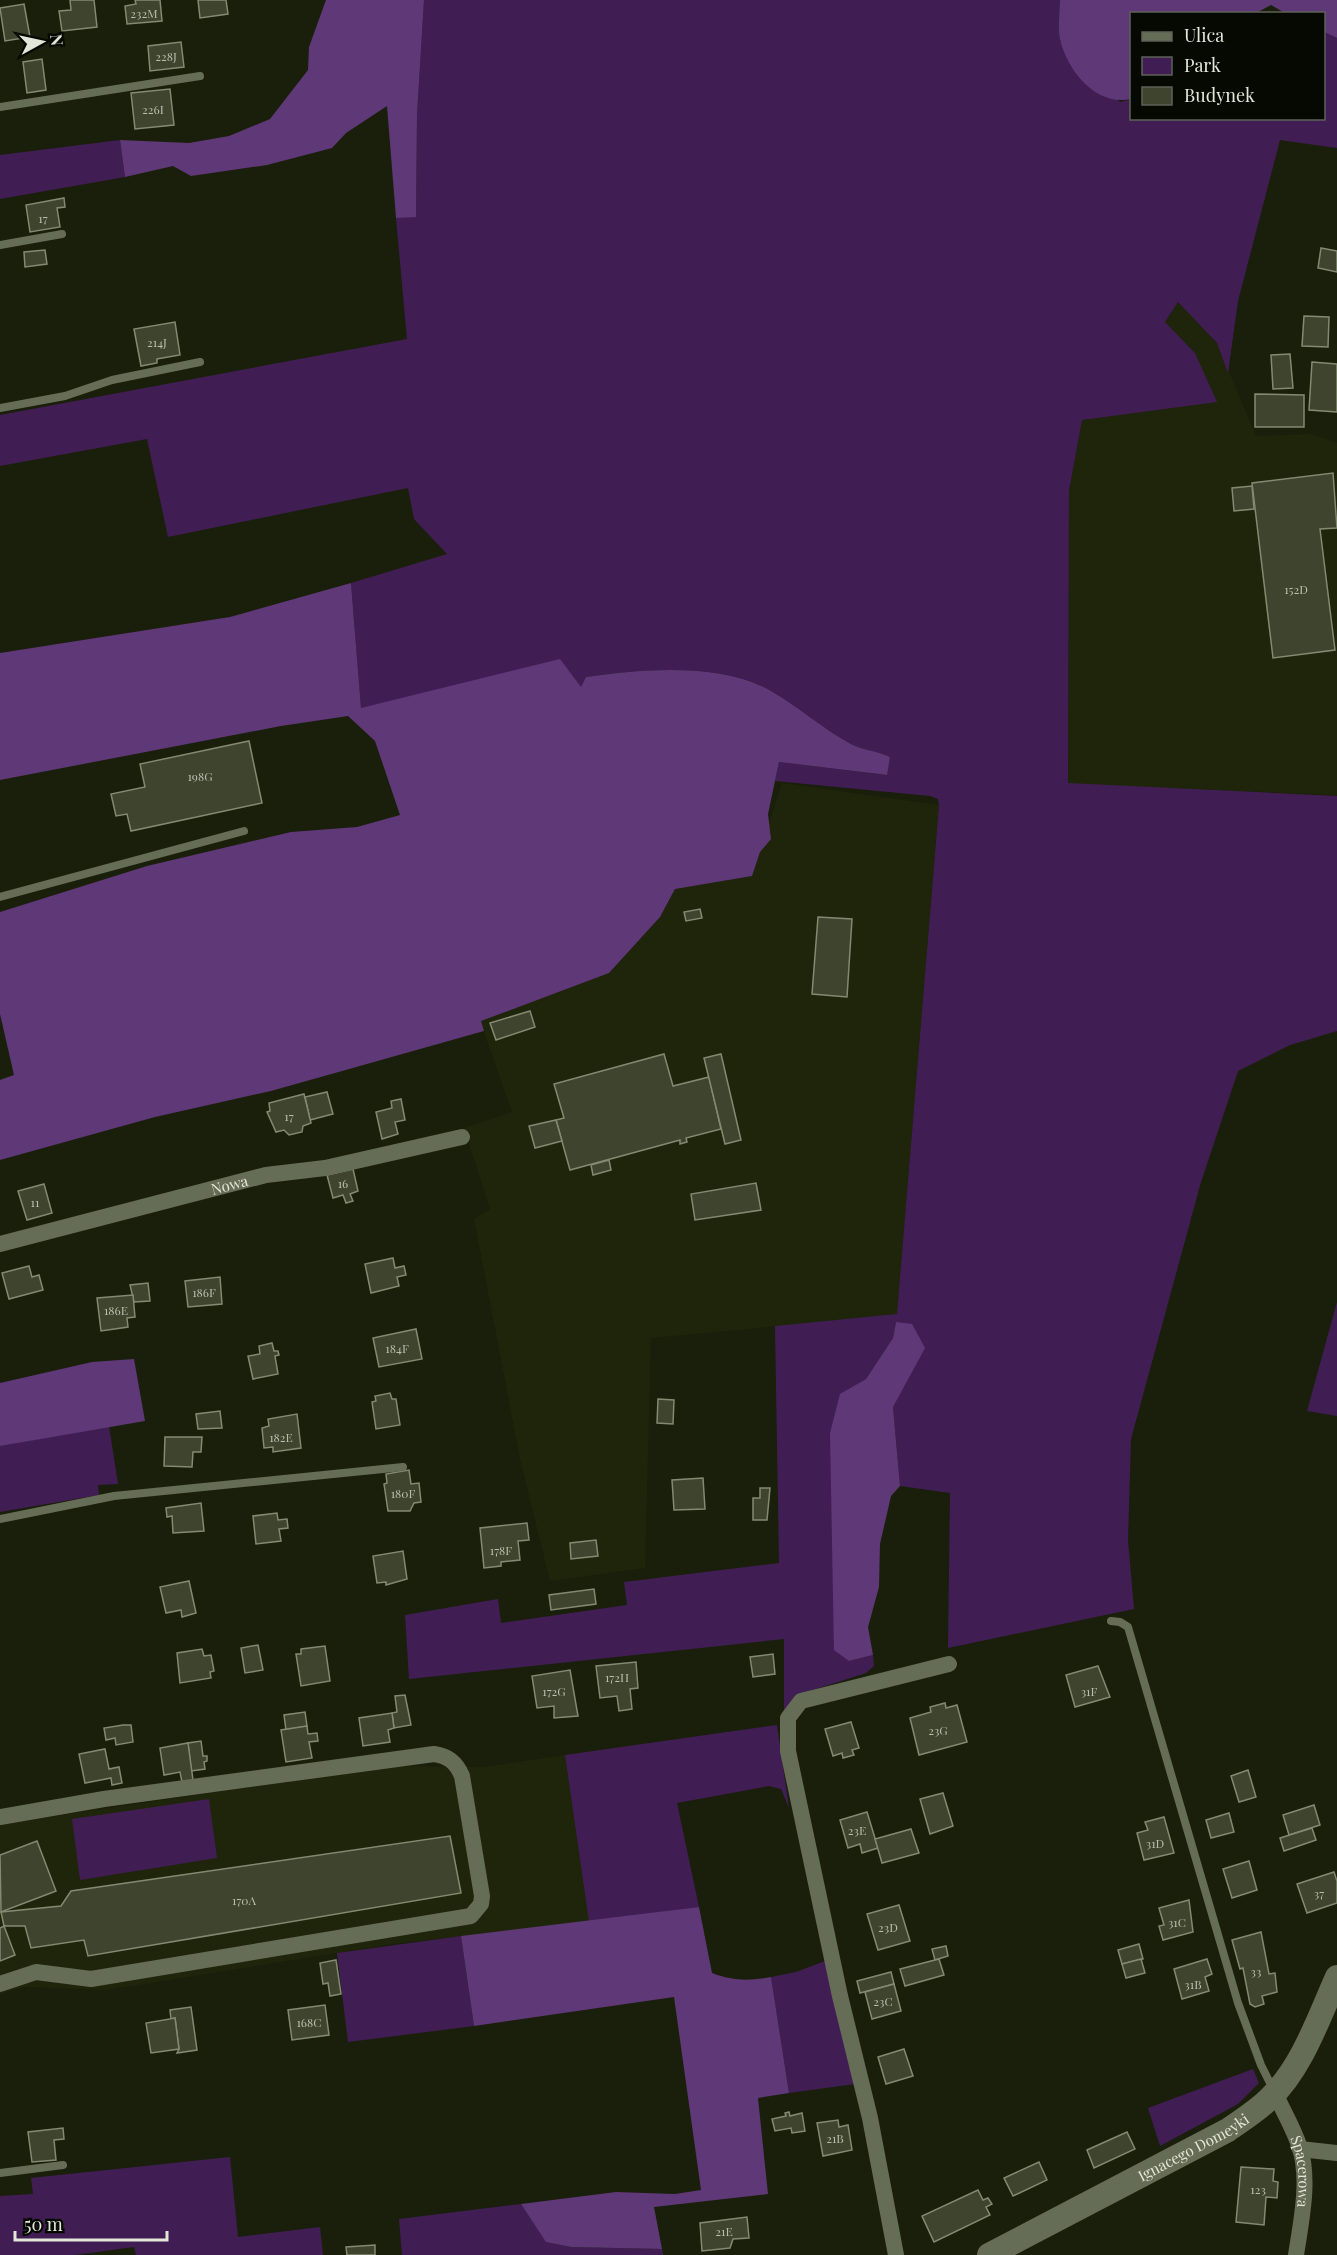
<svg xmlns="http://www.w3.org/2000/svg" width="1337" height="2255" viewBox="0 0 1337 2255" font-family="'Playfair Display',serif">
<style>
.built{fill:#1f250a}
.green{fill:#401e54}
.forest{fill:#5f3877}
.building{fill:#3e442e;stroke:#838a72;stroke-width:1.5}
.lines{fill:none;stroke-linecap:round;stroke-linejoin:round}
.lane{stroke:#666d56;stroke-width:8}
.street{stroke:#666d56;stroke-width:16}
.secondary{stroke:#666d56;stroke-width:24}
.labels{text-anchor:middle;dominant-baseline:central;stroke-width:5;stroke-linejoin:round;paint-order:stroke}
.number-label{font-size:12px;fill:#babeaf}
.street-label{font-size:15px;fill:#e3e7da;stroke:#060802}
</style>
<rect width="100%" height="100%" fill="#1a1f0b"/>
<g class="built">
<path d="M1178,302L1217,343L1256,436L1312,434L1337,443V795L1068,784L1069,491L1082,420L1216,402L1195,353L1165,322Z"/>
<path d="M782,783L939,805L897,1315L651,1338L645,1568L550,1581L520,1459L474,1219L490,1209L464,1128L512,1112L480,1021L609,973L660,917L675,889L752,876Z"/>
<path d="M565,1755L589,1922L392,1944L107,1990L24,1987L0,1994V1824L394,1766L484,1767Z"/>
</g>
<g class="green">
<path d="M424,0H1060V41L1120,102L1131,99L1132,118H1324V32L1337,38V148L1280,140L1238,301L1228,373L1217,343L1178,302L1165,322L1195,353L1217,402L1082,420L1069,491L1068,783L1337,796V1031L1290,1045L1238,1071L1201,1182L1131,1439L1128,1540L1134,1609L948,1648L950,1493L900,1486L893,1407L906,1380L896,1322L893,1338L866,1379L840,1395L849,1661L873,1655L874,1666L866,1673L797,1695L784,1711V1639L409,1679L405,1615L498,1599L501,1623L627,1605L624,1582L779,1563L775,1326L897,1314L939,805L938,799L930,796L775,781L779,762L886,775L890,757C878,751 862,750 851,744C823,729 799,707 771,691C721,662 640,669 586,677L581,688L406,699L361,708L351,583L447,554L414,519L408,488L168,537L147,439L0,466V415L407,339L396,218L416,216L417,115Z"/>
<path d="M120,140L125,177L0,199V155Z"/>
<path d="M1337,1302V1416L1307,1411Z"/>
<path d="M109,1426L118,1484L98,1485L99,1495L0,1512V1446Z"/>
<path d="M777,1725L789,1808L781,1789L769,1786L677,1803L699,1907L589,1922L565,1755Z"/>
<path d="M209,1799L217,1858L80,1880L72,1819Z"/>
<path d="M461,1936L474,2026L348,2042L337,1953Z"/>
<path d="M825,1961L855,2084L789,2093L771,1977L796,1972Z"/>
<path d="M1253,2069L1259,2083L1238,2104L1160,2146L1148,2108Z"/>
<path d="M230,2157L238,2237L320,2227L323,2255H136L134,2247L74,2255H0V2196L33,2194L31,2178Z"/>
<path d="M521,2204L547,2242L571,2247L662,2249L663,2255H402L399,2219Z"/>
</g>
<g class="forest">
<path d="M326,0H424L417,115L416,217L396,218L387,106L346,133L332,148L267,165L191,176L173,166L125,177L120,140L189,143L229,136L270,119L308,70L309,47Z"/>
<path d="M1060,0H1337V38L1324,32V14L1285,13L1271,5L1256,13L1132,14L1131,99C1097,106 1070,74 1061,43C1057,30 1060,13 1060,0Z"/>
<path d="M351,583L361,708L560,659L581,687L586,677C640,669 721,662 771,691C799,707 823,729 851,744C862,750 878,751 890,757L887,775L779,762L768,814L771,839L760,852L752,876L675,889L660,917L609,973L481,1021L484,1031L271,1091L155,1117L0,1160V1080L14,1075L0,1014V912L147,866L291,832L357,827L400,815L375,741L348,716L281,726L0,780V653L230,617Z"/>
<path d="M896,1322L912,1324L925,1348L893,1407L900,1486L891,1496L880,1544L879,1587L868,1627L873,1655L849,1661L834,1650L830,1433L840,1394L866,1379L893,1338Z"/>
<path d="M134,1359L145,1421L0,1446V1383L92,1362Z"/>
<path d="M699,1907L712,1973C733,1981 749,1981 771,1977L789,2093L758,2098L768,2194L654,2207L662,2249L571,2247L546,2242L521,2204L616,2192L675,2194L701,2190L674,1997L474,2026L461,1936Z"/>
</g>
<g class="building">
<path d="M70,0H94L97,27L62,31L59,11L71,10Z"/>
<path d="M135,0H160L162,21L127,24L125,6L136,4Z"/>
<path d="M198,0H226L228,14L200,18Z"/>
<path d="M24,4L30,37L5,41L0,8Z"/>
<path d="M181,42L184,67L150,71L148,46Z"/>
<path d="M42,59L46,90L27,93L23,62Z"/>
<path d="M170,89L174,125L135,129L131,93Z"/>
<path d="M64,198L65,207L57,208L60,227L30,232L26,205Z"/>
<path d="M1321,248L1337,251V272L1318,268Z"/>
<path d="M45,250L47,264L25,267L24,252Z"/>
<path d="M1304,316L1329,317L1328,347L1302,346Z"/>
<path d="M175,322L180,355L157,359V363L141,366L134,329Z"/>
<path d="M1290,354L1293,388L1273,389L1271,355Z"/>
<path d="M1312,362L1337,364V412L1309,410Z"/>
<path d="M1255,394L1304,395V427H1255Z"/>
<path d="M1333,473L1337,528L1320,529L1335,650L1273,658L1252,483Z"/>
<path d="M1252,486L1254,509L1234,511L1232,488Z"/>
<path d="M249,741L262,803L131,831L127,814L116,816L111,794L145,787L140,764Z"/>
<path d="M700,909L702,918L686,921L684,912Z"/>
<path d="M818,917L852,919L847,997L812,994Z"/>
<path d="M530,1011L535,1027L496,1040L490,1023Z"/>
<path d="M664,1054L673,1086L709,1077L721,1129L686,1138L687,1142L680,1144V1140L570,1170L556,1120L564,1118L554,1084Z"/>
<path d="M721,1054L741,1140L725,1144L704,1058Z"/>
<path d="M327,1092L333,1114L310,1120L305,1097Z"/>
<path d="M304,1094L311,1123L303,1126L302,1132L289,1135L284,1130L276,1132L267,1112L270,1111L269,1103Z"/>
<path d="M401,1099L405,1120L395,1122L398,1134L382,1139L376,1112L392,1108L391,1101Z"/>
<path d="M556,1120L562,1141L535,1148L529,1126Z"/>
<path d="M609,1160L611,1170L593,1175L591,1165Z"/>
<path d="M353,1169L358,1191L350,1194L353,1201L346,1203L343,1195L333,1198L327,1175Z"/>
<path d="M756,1183L761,1210L695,1220L691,1194Z"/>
<path d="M44,1184L52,1213L27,1220L18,1191Z"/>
<path d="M393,1258L395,1268L404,1266L406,1275L397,1277L399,1286L371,1293L365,1264Z"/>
<path d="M29,1266L32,1277L39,1275L43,1290L9,1299L2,1273Z"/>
<path d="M220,1277L222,1304L188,1307L185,1281Z"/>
<path d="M148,1283L150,1301L134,1302L130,1285Z"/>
<path d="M133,1295L135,1317L127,1318L128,1327L101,1331L97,1298Z"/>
<path d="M416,1329L422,1359L379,1367L373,1338Z"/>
<path d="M272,1343L274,1351H278L279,1355L275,1356L278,1374L253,1379L248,1356L260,1354L259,1346Z"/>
<path d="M390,1393L392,1399H396L400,1425L376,1429L372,1402L376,1401L375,1396Z"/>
<path d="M658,1399L674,1400L673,1424L657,1423Z"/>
<path d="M220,1411L222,1428L198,1429L196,1414Z"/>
<path d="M297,1414L301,1448L273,1452V1447L264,1448L262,1428L269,1426L268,1419Z"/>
<path d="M165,1437H202L201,1452H193L192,1467L164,1466Z"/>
<path d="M409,1470L411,1484L419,1483L421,1502L414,1503L410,1511H388L384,1484L387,1483L386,1474Z"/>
<path d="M703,1478L705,1509L674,1510L672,1480Z"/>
<path d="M760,1488H770L767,1520H753V1498H760Z"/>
<path d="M201,1503L204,1531L173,1533L172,1516L167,1517L166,1508Z"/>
<path d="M277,1513L278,1520L287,1519L288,1528L279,1529L281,1541L256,1544L253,1516Z"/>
<path d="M527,1523L529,1540L518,1541L520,1560L501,1562V1566L484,1568L480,1528Z"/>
<path d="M596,1540L598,1556L571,1559L570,1543Z"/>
<path d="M403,1551L407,1579L386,1585V1582L377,1583L373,1556Z"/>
<path d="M189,1581L196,1613L182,1617L181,1610L166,1613L160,1587Z"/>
<path d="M594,1589L596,1604L551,1610L549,1595Z"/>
<path d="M258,1645L263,1670L245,1673L241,1648Z"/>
<path d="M325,1646L330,1681L301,1686L296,1654H301V1649Z"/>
<path d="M202,1649L204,1656L211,1655L214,1671L210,1672L211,1678L180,1683L177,1653Z"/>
<path d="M773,1654L775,1674L753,1677L750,1657Z"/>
<path d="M636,1662L638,1688L630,1689L632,1709L619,1711L617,1696L600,1698L596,1666Z"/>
<path d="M1098,1666L1110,1697L1075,1707L1066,1675Z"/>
<path d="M570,1670L578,1716L554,1718V1706L537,1708L532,1676Z"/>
<path d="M405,1695L411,1725L394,1728L392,1713L397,1712L395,1696Z"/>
<path d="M945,1703L946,1708L957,1705L967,1742L919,1755L910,1718L931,1712L930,1707Z"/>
<path d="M305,1712L307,1726L286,1730L284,1715Z"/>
<path d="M392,1713L394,1728L388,1730L390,1742L363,1746L359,1718Z"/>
<path d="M851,1722L859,1748L852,1750L854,1755L843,1758L842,1753L833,1756L825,1729Z"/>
<path d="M123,1725H131L133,1742L116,1745L115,1738L106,1740L104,1728Z"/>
<path d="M307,1726L308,1734L317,1733L318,1741L309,1742L312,1758L286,1762L281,1730Z"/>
<path d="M201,1741L203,1756H207V1761L204,1762L205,1769L191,1771L188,1743Z"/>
<path d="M188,1743L193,1780L182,1782L180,1772L164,1775L160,1748Z"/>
<path d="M105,1749L109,1769L119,1767L122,1783L112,1785L111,1778L85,1783L79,1754Z"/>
<path d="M1248,1770L1256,1797L1239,1802L1231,1776Z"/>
<path d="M943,1793L953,1826L930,1834L920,1799Z"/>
<path d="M1314,1805L1320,1825L1289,1835L1283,1815Z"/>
<path d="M867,1812L878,1848L862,1853L860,1844L848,1848L840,1820Z"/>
<path d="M1229,1813L1234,1832L1211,1838L1206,1820Z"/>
<path d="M1164,1817L1174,1853L1144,1860L1137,1833L1148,1830L1145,1822Z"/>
<path d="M1312,1828L1316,1840L1284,1851L1280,1838Z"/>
<path d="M911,1829L919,1853L882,1863L875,1839Z"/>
<path d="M450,1836L461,1893L88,1956L84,1940L31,1948L25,1926H4L1,1912L61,1906L71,1891Z"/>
<path d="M37,1841L56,1891L1,1912L0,1855Z"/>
<path d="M1249,1861L1257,1890L1232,1898L1223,1869Z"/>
<path d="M1334,1872L1337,1881V1903L1307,1913L1297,1884Z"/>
<path d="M1189,1900L1193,1932L1163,1940L1159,1926L1164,1925L1159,1908Z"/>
<path d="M899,1905L910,1941L878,1950L867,1914Z"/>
<path d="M4,1926L15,1955L0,1961V1928Z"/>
<path d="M1261,1932L1269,1974L1275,1973L1277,1992L1262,1996L1264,2004L1255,2007L1250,2004L1243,1968L1240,1969L1232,1940Z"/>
<path d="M1139,1944L1143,1959L1122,1964L1118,1950Z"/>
<path d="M946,1946L948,1956L935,1960L932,1949Z"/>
<path d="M939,1959L944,1975L905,1986L900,1969Z"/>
<path d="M1141,1959L1145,1973L1126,1978L1122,1964Z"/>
<path d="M1207,1959L1212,1974L1205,1977L1209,1991L1182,1999L1174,1969Z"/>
<path d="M336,1960L341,1994L330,1996L328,1983L323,1984L320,1963Z"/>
<path d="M891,1972L894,1984L860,1993L857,1981Z"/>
<path d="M894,1984L901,2011L872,2019L865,1992Z"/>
<path d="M325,2005L329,2035L292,2040L288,2010Z"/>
<path d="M191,2007L197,2050L177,2053L179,2049L175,2018L171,2019L170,2010Z"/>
<path d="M175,2018L179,2049L151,2053L146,2023Z"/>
<path d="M904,2049L913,2076L886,2084L878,2057Z"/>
<path d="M789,2112L790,2116L802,2113L805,2131L792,2133L791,2128L775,2131L772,2119L786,2116L785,2113Z"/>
<path d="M838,2120L839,2127L848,2125L852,2150L823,2156L817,2123Z"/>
<path d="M63,2128L64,2139L54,2140L56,2160L32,2162L28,2132Z"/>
<path d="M1127,2132L1135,2149L1094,2168L1087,2150Z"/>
<path d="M1039,2162L1047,2180L1013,2196L1004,2178Z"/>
<path d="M1241,2167L1274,2169L1273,2181L1278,2182L1277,2198L1266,2197L1264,2225L1236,2222Z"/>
<path d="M978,2190L983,2200L988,2198L992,2204L986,2207L990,2215L934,2242L922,2216Z"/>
<path d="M747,2217L749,2238L733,2239L730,2248L702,2251L700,2223Z"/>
<path d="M375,2245V2255H347L346,2247Z"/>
</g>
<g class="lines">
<g class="lane">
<path d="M0,107L200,76"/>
<path d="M0,245L62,234"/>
<path d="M0,408L65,396L112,380L200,362"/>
<path d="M0,897L244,831"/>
<path d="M0,1519L114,1496L403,1467"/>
<path d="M1111,1621L1120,1622L1128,1627L1238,2003L1261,2065L1273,2089"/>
<path d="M0,2173L63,2165"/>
</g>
<g class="street">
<path id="s1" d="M0,1244L266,1175L325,1168L462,1137"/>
<path d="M0,1817L104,1799L434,1754C448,1756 456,1762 462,1776L482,1896L481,1904L471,1916L91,1979L36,1972L0,1984"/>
<path id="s2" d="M1275,2093C1283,2111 1294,2129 1300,2148C1310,2181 1301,2222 1296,2255"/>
<path d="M1300,2149L1337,2153"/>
<path d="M896,2255L870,2118L840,1996L788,1751V1718L801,1701L949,1664"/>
</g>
<path class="secondary" id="s3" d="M989,2255L1228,2130C1242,2120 1257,2111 1269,2099C1302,2068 1319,2017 1337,1977"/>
</g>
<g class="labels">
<g class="number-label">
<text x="144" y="13">232M</text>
<text x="166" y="56">228J</text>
<text x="153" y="109">226I</text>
<text x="43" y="218">17</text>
<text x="157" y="342">214J</text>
<text x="1296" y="589">152D</text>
<text x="200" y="776">198G</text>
<text x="289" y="1116">17</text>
<text x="343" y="1183">16</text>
<text x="35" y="1202">11</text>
<text x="204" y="1292">186F</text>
<text x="116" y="1310">186E</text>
<text x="397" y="1348">184F</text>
<text x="281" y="1437">182E</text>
<text x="403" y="1493">180F</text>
<text x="501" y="1550">178F</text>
<text x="617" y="1677">172H</text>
<text x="554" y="1691">172G</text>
<text x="1089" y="1691">31F</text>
<text x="938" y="1730">23G</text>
<text x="857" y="1830">23E</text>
<text x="1155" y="1843">31D</text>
<text x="1319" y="1893">37</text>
<text x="244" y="1900">170A</text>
<text x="1177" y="1922">31C</text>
<text x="888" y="1927">23D</text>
<text x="1256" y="1971">33</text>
<text x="1193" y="1984">31B</text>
<text x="883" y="2001">23C</text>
<text x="309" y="2022">168C</text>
<text x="835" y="2138">21B</text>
<text x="1258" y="2189">123</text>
<text x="724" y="2231">21E</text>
</g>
<g class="street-label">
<text stroke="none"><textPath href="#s1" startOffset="237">Nowa</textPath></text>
<text stroke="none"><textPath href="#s3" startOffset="231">Ignacego Domeyki</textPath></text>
<text stroke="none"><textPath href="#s2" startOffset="84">Spacerowa</textPath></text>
</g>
</g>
<rect x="1130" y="12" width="195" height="108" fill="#060802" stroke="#5e6158" stroke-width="1.5"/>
<rect x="1142" y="32" width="30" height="9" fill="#666d56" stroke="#5e6158" stroke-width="1.5"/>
<text x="1184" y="42" font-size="18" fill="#e3e7da">Ulica</text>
<rect x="1142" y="57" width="30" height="18" fill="#401e54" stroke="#5e6158" stroke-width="1.5"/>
<text x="1184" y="72" font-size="18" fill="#e3e7da">Park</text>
<rect x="1142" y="87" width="30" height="18" fill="#3e442e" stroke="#5e6158" stroke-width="1.5"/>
<text x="1184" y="102" font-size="18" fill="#e3e7da">Budynek</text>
<g transform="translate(42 42) rotate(82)" stroke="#060802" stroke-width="4.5" paint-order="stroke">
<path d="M0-4.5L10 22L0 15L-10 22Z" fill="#e3e7da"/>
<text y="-9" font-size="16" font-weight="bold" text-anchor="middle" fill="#e3e7da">N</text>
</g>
<path d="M15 2231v9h152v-9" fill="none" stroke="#e3e7da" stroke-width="3"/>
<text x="24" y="2231" font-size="18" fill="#e3e7da" stroke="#060802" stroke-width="4.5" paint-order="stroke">50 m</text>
</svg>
